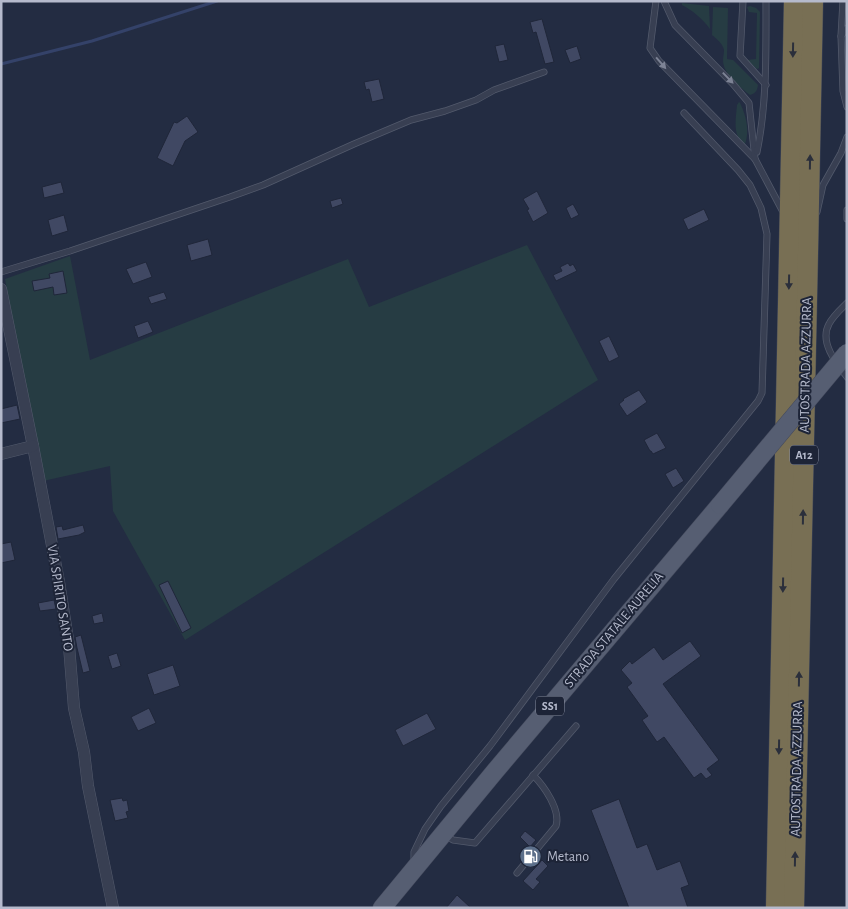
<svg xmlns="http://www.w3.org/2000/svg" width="848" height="909" viewBox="0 0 848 909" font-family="'Alegreya Sans',sans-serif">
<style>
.green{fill:#263c43}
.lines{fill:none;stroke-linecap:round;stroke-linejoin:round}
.stream{stroke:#344269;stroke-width:3}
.building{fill:#404863;stroke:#1f2639}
.service-casing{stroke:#535a6c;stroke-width:7}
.minor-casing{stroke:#535a6c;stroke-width:12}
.primary-casing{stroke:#42485b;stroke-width:19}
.motorway-casing{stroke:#404759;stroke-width:21}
.service{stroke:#383f52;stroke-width:5.5}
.minor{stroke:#383f52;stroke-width:11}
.primary{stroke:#565e72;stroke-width:18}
.motorway{stroke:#786f54;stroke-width:20}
.primary-bridge-casing{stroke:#42485b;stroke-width:19;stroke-linecap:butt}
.primary-bridge{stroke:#565e72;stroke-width:18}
.oneway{fill:#2b2f3b}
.oneway2{fill:#7d8395}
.labels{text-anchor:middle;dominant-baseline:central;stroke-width:4;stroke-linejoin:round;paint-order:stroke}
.shield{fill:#1d2437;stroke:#878d9f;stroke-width:1}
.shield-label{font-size:12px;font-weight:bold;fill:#b5bacc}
.street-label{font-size:14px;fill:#b5bacc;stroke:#1d2437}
.poi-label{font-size:14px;fill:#b5bacc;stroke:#1d2437;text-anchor:start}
</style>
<rect width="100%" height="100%" fill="#232c42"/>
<g class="green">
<path d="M682,3L709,6L710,29C702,18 693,11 682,5Z"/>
<path d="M750,6L756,8L760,12L759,68L757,69L747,60L756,59L757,13L749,12L747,7Z"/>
<path d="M713,7L728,8L727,59L733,60L758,85C757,91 756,93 750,95C742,89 726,75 724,66C722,60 724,55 724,50C723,44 717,39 712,35Z"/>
<path d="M739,102L740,103C746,115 750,131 745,144C732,137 736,118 737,105Z"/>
<path d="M527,245L598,380L185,640L113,511L110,466L43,481L5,279L70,256L90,360L348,259L369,307Z"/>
</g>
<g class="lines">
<path class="stream" d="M1,64L92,41L217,1"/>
</g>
<g class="building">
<path d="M542,19L554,62L545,64L536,32L533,33L530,22Z"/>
<path d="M504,44L508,60L499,62L495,46Z"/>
<path d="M577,46L581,59L570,63L565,50Z"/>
<path d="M379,79L384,99L372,102L369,89L366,90L364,82Z"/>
<path d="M187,116L198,132L185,141L173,166L157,158L174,122L177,123Z"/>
<path d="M61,182L64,193L44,198L42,187Z"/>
<path d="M537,191L548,213L533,222L527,210L529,209L523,199Z"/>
<path d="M341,198L343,204L332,208L330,201Z"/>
<path d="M573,204L579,215L571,219L566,208Z"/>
<path d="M704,209L709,220L688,230L683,219Z"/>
<path d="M64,215L68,231L52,236L48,220Z"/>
<path d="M208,239L212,255L191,261L187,245Z"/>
<path d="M146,262L152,277L133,284L126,269Z"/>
<path d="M568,263L570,266L573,264L577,271L556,281L553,275L562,271L560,267Z"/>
<path d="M63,271L67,293L54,295L53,287L34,291L32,281L50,278L49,274Z"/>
<path d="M164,292L167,299L151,304L148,297Z"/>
<path d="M148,321L153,332L138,338L134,326Z"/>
<path d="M609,336L619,357L609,362L599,341Z"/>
<path d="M639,390L647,402L627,416L619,404L624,400L623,399Z"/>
<path d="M17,405L20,419L1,423V409Z"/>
<path d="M657,433L666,448L653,454L651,451H650L644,440Z"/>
<path d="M676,468L684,481L673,488L665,474Z"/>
<path d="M83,525L85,532L79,535L58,539L56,527L62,526L63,530Z"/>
<path d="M11,542L15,560L1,563V544Z"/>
<path d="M168,581L191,628L182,633L159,585Z"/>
<path d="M54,600L56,609L40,611L38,603Z"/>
<path d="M102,613L104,622L94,624L92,616Z"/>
<path d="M81,635L90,671L83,673L77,648L75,637Z"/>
<path d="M690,641L701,656L663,684L719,760L707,769L712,775L706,779L701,773L694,778L664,737L657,742L642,720L648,716L627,687L632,683L621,670L630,661L632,664L654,647L663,660Z"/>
<path d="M117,653L121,666L112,669L108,656Z"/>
<path d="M173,665L180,686L154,695L147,674Z"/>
<path d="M149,708L156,723L138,731L131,717Z"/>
<path d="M427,713L436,729L403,746L395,730Z"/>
<path d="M122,798L123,801L127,800L129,811L126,812L128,818L115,821L110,800Z"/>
<path d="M619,799L637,848L647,844L657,870L680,861L689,885L681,888L688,908H629L591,810Z"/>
<path d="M525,831L536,840L530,847L520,837Z"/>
<path d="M542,860L548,866L536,879L540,882L533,890L523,881Z"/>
<path d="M457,895L471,908H446Z"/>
</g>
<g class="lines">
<defs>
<g id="service">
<path d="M656,1L650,48L659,61L755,159L782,210"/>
<path d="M664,1L675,25L733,84L749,103L755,159"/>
<path d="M743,1L740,56L766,85"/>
<path d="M847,28L841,36L843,91L847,107"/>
<path d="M841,36L843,1"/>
<path d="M757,152C767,103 766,52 766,1"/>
<path d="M847,210V219"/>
<path d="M817,212L823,185L841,153L847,137"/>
<path d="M1,272L70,251L230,197L263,185L354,144L411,120L445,111L476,100L494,90L544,72"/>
<path d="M847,303C841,309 833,316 829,324C819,342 836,363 847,377"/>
<path d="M445,835L453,840L475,843L576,726"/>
<path d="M414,861V852L425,829L441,806L490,746L614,579L758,401L762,393L767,234L761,208L750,185L738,170L684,113"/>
<path d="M517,873L556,826C561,810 544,786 533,775"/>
</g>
<g id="minor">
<path d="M1,289L33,446L59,582L69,646L74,708L84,752L88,786L113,908"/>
<path d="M1,454L33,446"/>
</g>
<path id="primary" d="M382,908L496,770L720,505"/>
<g id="motorway">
<path d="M776,908L794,1"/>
<path d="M794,908L808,253L813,1"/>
</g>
</defs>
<use href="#service" class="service-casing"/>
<use href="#minor" class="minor-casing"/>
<use href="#primary" class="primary-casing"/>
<use href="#motorway" class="motorway-casing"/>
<use href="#service" class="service"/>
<use href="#minor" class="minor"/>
<use href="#primary" class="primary"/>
<use href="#motorway" class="motorway"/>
<defs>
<path id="primary-bridge" d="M720,505L847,353"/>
</defs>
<use href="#primary-bridge" class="primary-bridge-casing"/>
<use href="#primary-bridge" class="primary-bridge"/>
</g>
<defs><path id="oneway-solid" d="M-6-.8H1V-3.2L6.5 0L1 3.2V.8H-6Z" transform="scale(1.25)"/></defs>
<g class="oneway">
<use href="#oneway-solid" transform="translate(793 50) rotate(91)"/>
<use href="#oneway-solid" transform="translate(810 162) rotate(-89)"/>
<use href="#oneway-solid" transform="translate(789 282) rotate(91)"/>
<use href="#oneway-solid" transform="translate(803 517) rotate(-89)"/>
<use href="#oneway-solid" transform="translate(783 585) rotate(91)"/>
<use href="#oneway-solid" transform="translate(799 679) rotate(-89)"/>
<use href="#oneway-solid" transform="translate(779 747) rotate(91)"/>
<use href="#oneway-solid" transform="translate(795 859) rotate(-89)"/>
</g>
<g class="oneway2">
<use href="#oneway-solid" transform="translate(661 63) rotate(49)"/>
<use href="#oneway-solid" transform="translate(728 78) rotate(46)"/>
</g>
<defs>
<symbol id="fuel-disc" viewBox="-11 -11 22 22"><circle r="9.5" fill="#5c6f8a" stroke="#1d2437"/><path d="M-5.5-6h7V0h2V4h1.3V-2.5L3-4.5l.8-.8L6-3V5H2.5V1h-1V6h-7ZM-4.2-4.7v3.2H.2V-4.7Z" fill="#fff"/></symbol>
</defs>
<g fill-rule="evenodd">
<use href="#fuel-disc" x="518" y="844" width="25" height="25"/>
</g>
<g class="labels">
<g class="shield">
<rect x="790" y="445.5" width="28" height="19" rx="4"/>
<rect x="536" y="696.5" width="28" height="19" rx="4"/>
</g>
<g class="shield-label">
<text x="804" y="455">A12</text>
<text x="550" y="706">SS1</text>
</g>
<g class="street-label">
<text transform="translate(806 365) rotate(-89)">AUTOSTRADA AZZURRA</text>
<text transform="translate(60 598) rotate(81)">VIA SPIRITO SANTO</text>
<text transform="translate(614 630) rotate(-50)">STRADA STATALE AURELIA</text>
<text transform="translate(797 769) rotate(-89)">AUTOSTRADA AZZURRA</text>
</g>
<g class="poi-label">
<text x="547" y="857">Metano</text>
</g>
</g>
<rect width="848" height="909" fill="none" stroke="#b5bacc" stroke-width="5"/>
</svg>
